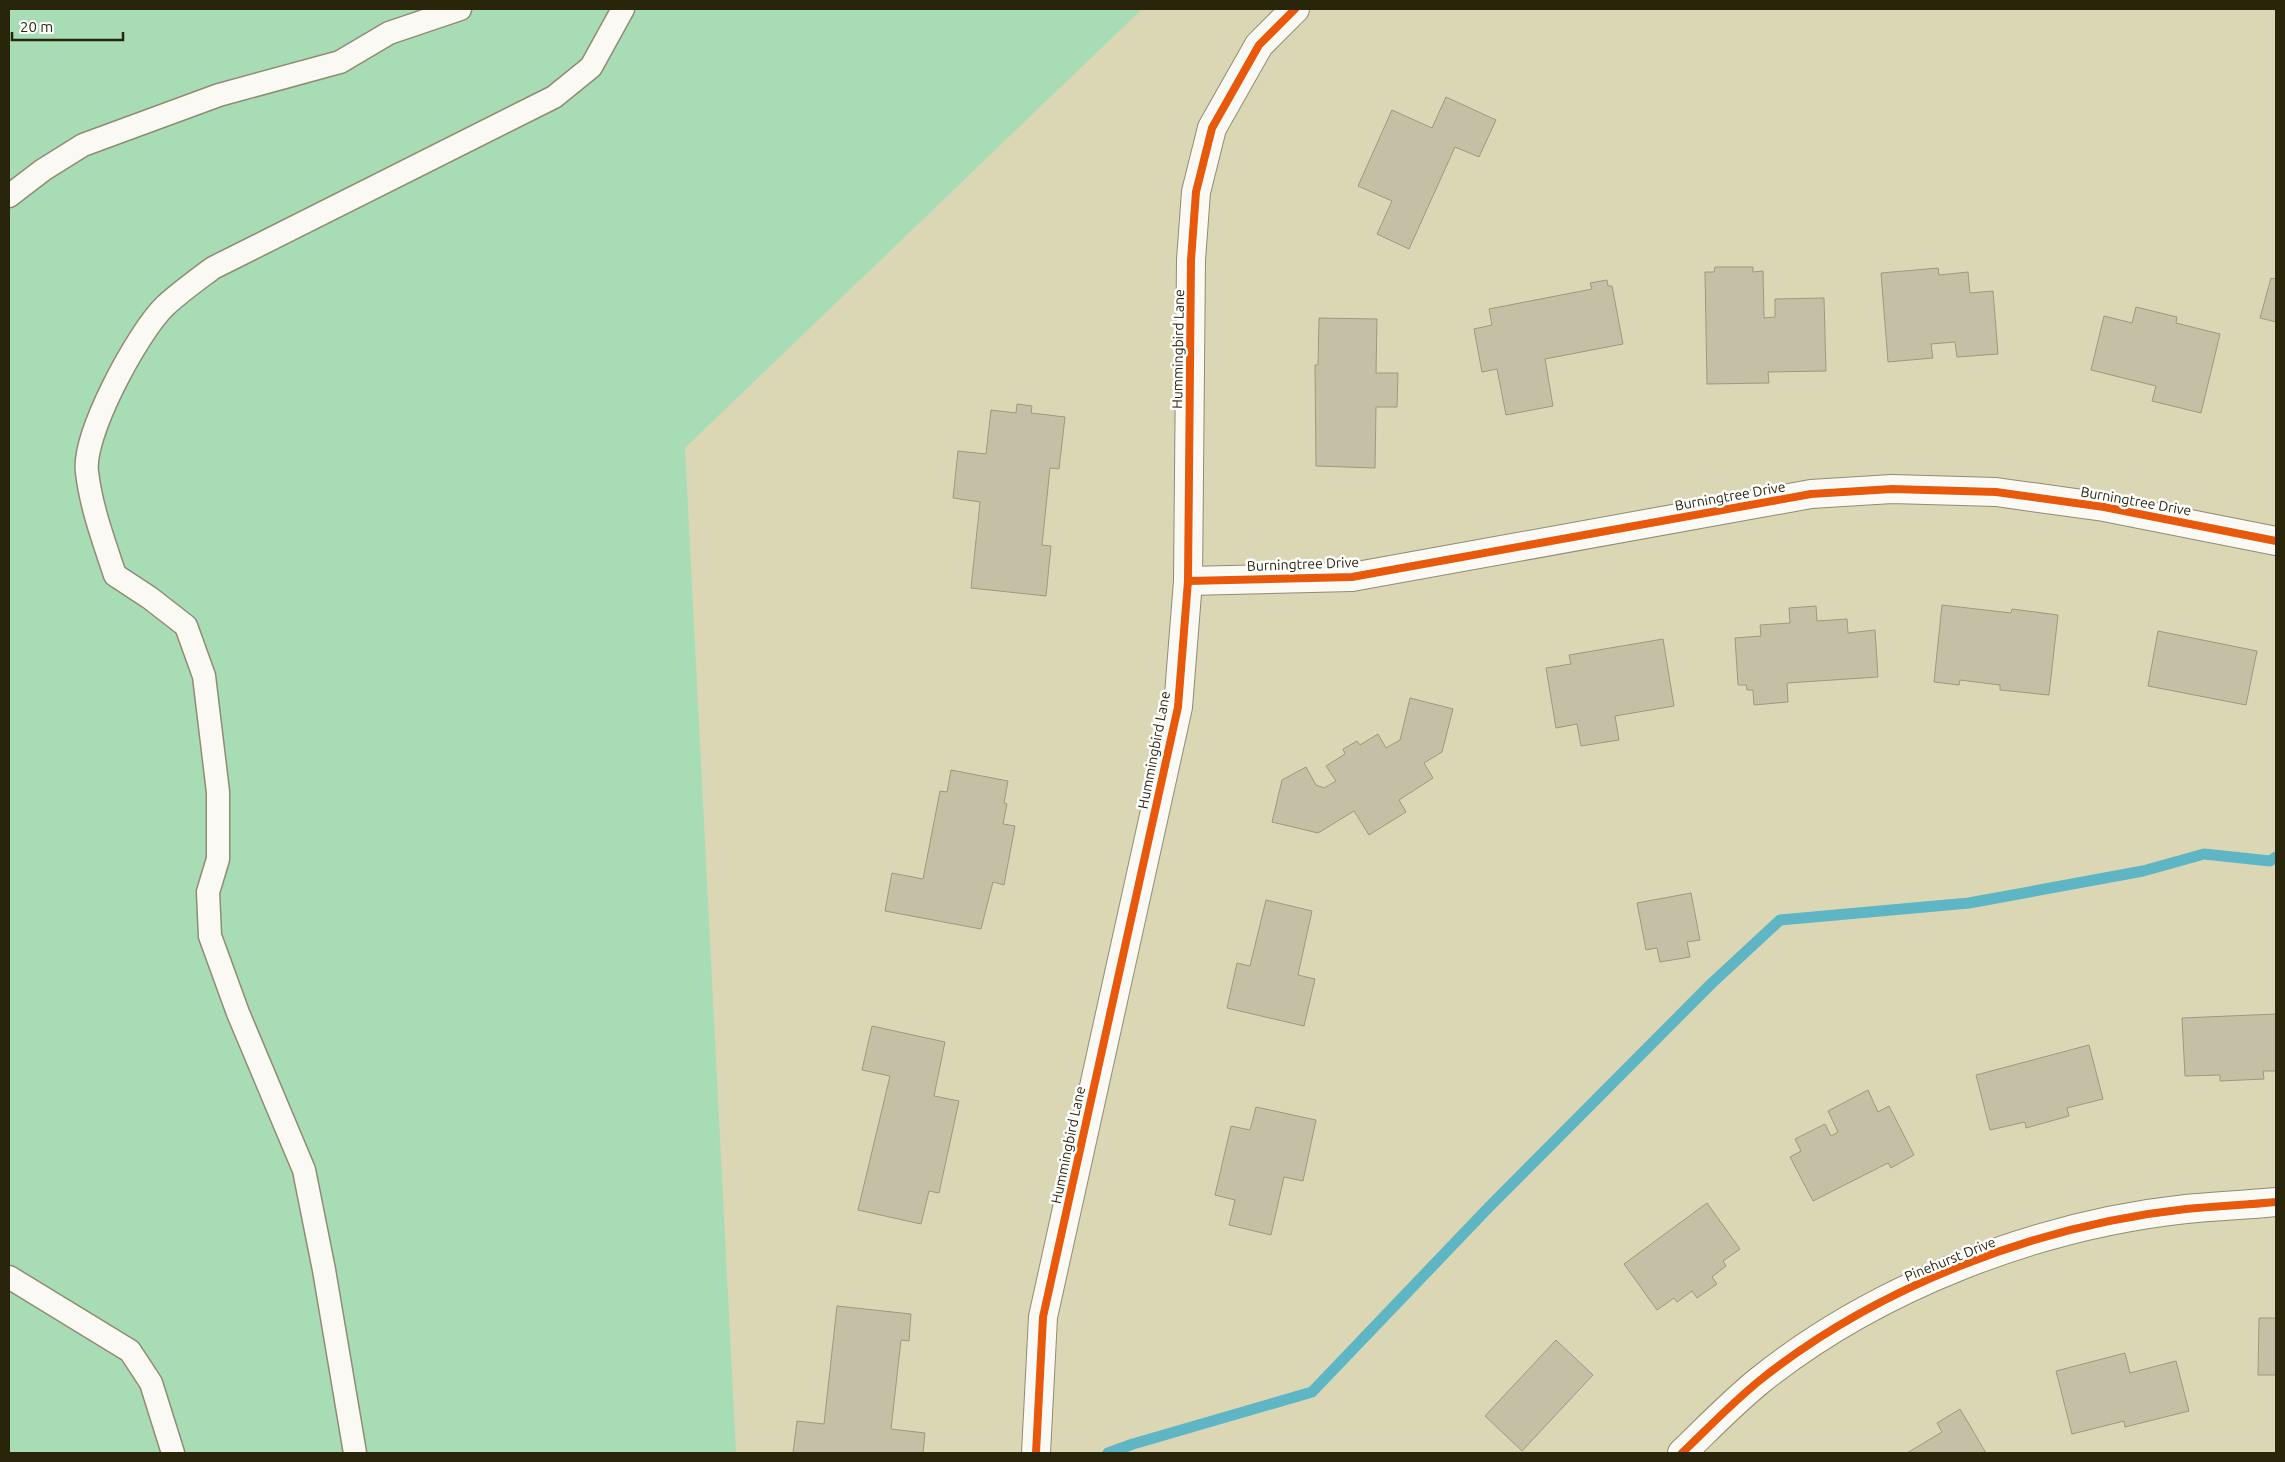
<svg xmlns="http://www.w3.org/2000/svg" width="2285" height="1462" viewBox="0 0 2285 1462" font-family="Ubuntu,sans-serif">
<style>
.green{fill:#a8dcb4}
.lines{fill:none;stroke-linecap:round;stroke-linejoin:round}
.stream{stroke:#5eb5c4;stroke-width:11}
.building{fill:#c4c0a5;stroke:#9c997e}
.service-casing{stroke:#908c71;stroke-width:25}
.minor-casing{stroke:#908c71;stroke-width:30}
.service{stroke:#faf9f4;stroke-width:22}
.minor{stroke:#faf9f4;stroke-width:28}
.cycleway-casing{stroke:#fff;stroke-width:11}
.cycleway{stroke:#e8590c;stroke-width:8}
.labels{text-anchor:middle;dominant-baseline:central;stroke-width:5;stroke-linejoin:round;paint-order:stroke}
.street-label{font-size:14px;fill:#28250b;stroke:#fff}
</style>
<rect width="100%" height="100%" fill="#dbd7b5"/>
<path class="green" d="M9,9H1142L685,448L736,1453H9Z"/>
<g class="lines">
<path class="stream" d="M1108,1453L1133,1444L1312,1392L1489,1207L1711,984L1780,920L1969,903L2143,871L2204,854L2270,861L2276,857"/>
</g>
<g class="building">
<path d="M1446,97L1496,120L1479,157L1455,147L1409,249L1377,234L1392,201L1358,186L1392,110L1432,128Z"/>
<path d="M1715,267H1753V272L1763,271L1764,318L1775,317V299L1824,298L1826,371L1768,372L1769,383L1707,384L1705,272H1714Z"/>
<path d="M1938,268L1939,275L1968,272L1970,293L1993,291L1998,354L1957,357L1955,342L1931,344L1933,358L1888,362L1881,273Z"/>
<path d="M2271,278L2276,279V322L2260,318Z"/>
<path d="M1607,280L1608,286H1612L1623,344L1545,359L1553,406L1506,415L1497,369L1482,372L1474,329L1492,325L1489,309L1592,289L1590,283Z"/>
<path d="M2136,307L2177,317L2176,323L2220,334L2201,413L2152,401L2156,386L2091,370L2104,316L2132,323Z"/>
<path d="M1319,318L1377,319L1376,373H1398L1397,407H1376L1375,468L1316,466L1315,365H1318Z"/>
<path d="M1017,404L1032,406L1031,413L1065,417L1059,469L1050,468L1042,545L1051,546L1046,596L971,588L980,502L953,498L958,451L986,454L991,410L1016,413Z"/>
<path d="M1942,605L2011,613L2012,609L2058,615L2049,695L2000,690V685L1960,680L1959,685L1934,682Z"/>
<path d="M1816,606L1817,621L1847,619L1848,633L1875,630L1878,677L1787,683L1788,702L1754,705L1753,690H1747L1746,685H1738L1735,638L1761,636L1760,625L1790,623L1789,608Z"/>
<path d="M2158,631L2257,651L2246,705L2148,686Z"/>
<path d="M1663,639L1674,706L1615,716L1619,740L1581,746L1577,724L1556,728L1546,668L1571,664L1569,655Z"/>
<path d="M1410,698L1453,709L1442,752L1424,763L1433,778L1399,800L1406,812L1369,835L1354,811L1318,833L1272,822L1282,780L1306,767L1316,785L1324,788L1336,781L1326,766L1345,754L1343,749L1357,741L1360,745L1378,734L1386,748L1400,740Z"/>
<path d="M951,770L1008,781L1004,803L1007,804L1003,824L1015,826L1004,885L993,882L981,929L885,911L892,873L923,879L940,791L947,792Z"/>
<path d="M1691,893L1700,940L1687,942L1690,957L1660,962L1657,948L1646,950L1637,903Z"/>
<path d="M1266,900L1312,911L1298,975L1315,979L1304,1026L1227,1008L1237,963L1250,966Z"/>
<path d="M2276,1014V1071H2263L2264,1079L2220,1081V1075L2185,1076L2182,1018Z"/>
<path d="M872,1026L945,1042L934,1096L959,1101L939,1193L929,1191L921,1224L858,1210L890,1076L862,1070Z"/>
<path d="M2089,1045L2103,1099L2067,1108L2069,1116L2026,1128L2025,1122L1990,1130L1976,1075Z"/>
<path d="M1868,1090L1878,1112L1889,1106L1914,1155L1891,1168L1888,1163L1813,1201L1790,1157L1801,1151L1795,1139L1825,1124L1831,1136L1838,1132L1828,1111Z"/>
<path d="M1256,1107L1316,1120L1303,1181L1284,1177L1271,1235L1229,1225L1235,1200L1215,1195L1231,1126L1250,1130Z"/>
<path d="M1707,1203L1740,1249L1723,1261L1726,1266L1712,1277L1717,1284L1697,1298L1692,1291L1677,1302L1674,1298L1657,1310L1624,1264Z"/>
<path d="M837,1306L911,1314L909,1341L901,1340L891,1429L925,1433L923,1453H793L797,1421L824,1424Z"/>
<path d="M2259,1318H2276V1375H2258Z"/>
<path d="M1556,1340L1593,1375L1522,1451L1485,1416Z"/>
<path d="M2125,1353L2130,1373L2176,1361L2189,1411L2125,1427L2124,1421L2072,1434L2056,1371Z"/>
<path d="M1960,1409L1986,1453H1907L1942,1432L1937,1423Z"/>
</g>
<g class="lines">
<defs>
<g id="service">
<path d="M9,196L43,170L83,145L219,95L340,62L389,33L460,9"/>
<path d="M9,1277L130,1351L151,1383L173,1453"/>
<path d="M355,1453L324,1270L304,1170L238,1013L210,936L208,892L218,859V792L204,676L186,626L150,598L115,575C104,542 91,507 87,472C82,435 138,332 165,306C180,292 197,280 213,268L554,97L591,67L623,9"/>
</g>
<g id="minor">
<path d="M1188,581L1352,577L1811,494L1892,489L1996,492L2104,507L2276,541"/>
<path d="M1036,1453L1043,1317L1178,707L1188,581L1191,260L1196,192L1212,128L1259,45L1295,9"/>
<path d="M1682,1453C1707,1429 1732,1403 1759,1381C1876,1287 2037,1225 2186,1209C2216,1206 2246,1205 2276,1202"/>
</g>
</defs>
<use href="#service" class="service-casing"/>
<use href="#minor" class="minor-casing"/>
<use href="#service" class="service"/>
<use href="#minor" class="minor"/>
<defs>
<g id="cycleway">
<path d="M1188,581L1352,577L1811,494L1892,489L1996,492L2104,507L2276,541"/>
<path d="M1036,1453L1043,1317L1178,707L1188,581L1191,260L1196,192L1212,128L1259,45L1295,9"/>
<path d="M1682,1453C1707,1429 1732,1403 1759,1381C1876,1287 2037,1225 2186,1209C2216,1206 2246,1205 2276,1202"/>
</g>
</defs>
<use href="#cycleway" class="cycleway-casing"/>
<use href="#cycleway" class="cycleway"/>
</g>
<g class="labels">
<g class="street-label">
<text transform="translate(1178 349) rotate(-89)">Hummingbird Lane</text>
<text transform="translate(1730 496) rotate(-10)">Burningtree Drive</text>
<text transform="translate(2136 501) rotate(10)">Burningtree Drive</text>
<text transform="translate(1303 564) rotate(-2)">Burningtree Drive</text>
<text transform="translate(1154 750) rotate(-79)">Hummingbird Lane</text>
<text transform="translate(1068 1145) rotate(-78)">Hummingbird Lane</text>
<text transform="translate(1950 1259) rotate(-22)">Pinehurst Drive</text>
</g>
</g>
<rect width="2285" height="1462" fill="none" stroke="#28250b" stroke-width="20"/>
<path d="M12 32v8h111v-8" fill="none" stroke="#28250b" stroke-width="2.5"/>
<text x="20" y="32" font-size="15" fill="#28250b" stroke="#ffffff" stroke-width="4" paint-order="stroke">20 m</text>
</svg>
